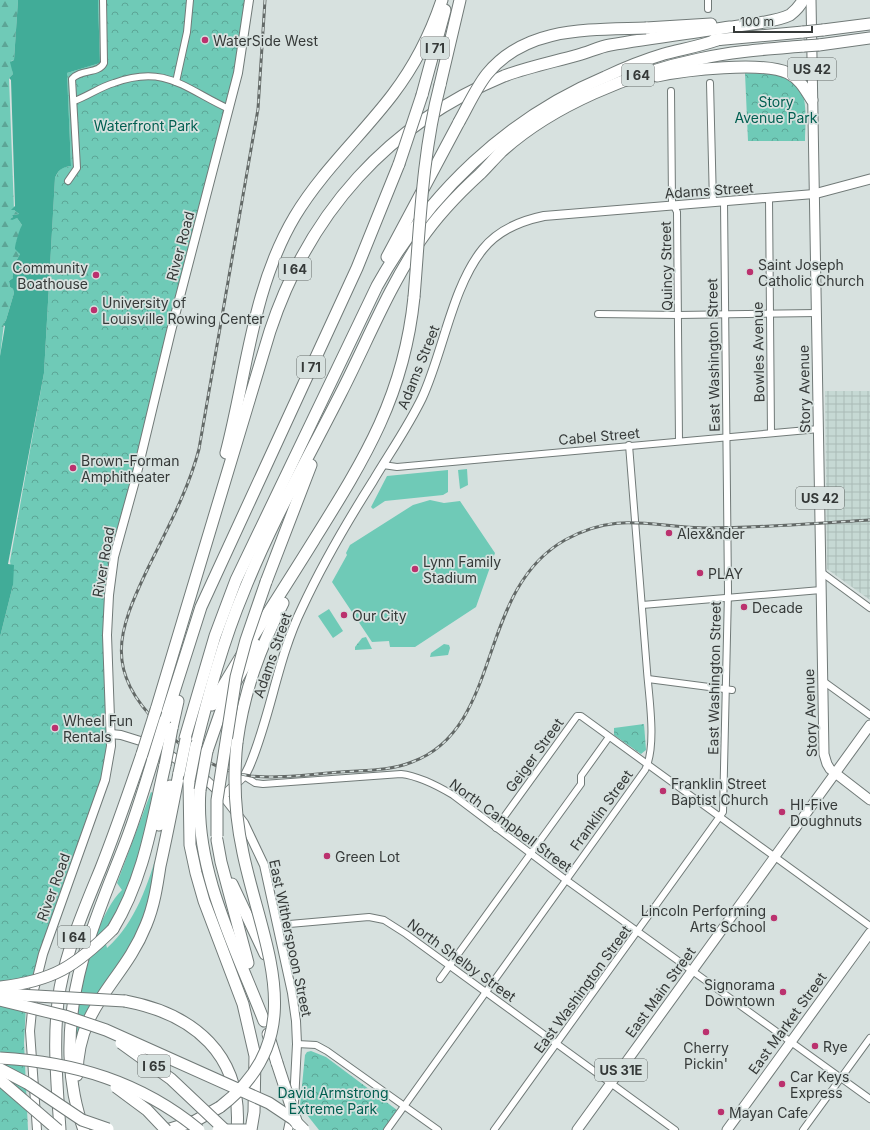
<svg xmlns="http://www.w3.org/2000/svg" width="870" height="1130" viewBox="0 0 870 1130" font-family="Inter,sans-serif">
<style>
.industrial{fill:url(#industrial-grid)}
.grass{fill:#6fcab7}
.forest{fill:url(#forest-firs)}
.park{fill:url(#park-crowns)}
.water{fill:#41ac98}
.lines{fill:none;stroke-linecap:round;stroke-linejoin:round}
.street-casing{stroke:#717a78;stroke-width:8}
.secondary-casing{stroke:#717a78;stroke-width:10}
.primary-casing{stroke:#717a78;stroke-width:11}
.highway-casing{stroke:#717a78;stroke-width:13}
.street{stroke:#fff;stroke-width:6}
.secondary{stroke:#fff;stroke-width:8}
.primary{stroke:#fff;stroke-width:9}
.highway{stroke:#fff;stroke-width:11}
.rail-casing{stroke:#636967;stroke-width:3}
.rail{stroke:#d7e1df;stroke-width:1.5;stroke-dasharray:4.5;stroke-linecap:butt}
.highway-bridge-casing{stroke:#717a78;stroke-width:13;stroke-linecap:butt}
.highway-bridge{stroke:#fff;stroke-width:11}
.poi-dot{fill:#bb316e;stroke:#d7e1df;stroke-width:1.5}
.labels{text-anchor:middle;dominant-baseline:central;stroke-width:3.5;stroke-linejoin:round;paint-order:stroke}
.shield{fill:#d7e1df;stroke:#666c6b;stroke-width:1}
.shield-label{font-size:13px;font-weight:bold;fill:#363a39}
.poi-label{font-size:14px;fill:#363a39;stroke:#d7e1df;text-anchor:start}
.park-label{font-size:14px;fill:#015f51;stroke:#d7e1df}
.street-label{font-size:14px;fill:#363a39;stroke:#d7e1df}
</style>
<defs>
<pattern id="industrial-grid" width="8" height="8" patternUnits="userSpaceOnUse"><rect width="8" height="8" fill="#c6d9d4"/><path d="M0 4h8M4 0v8" fill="none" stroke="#abbbb7"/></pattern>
<pattern id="forest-firs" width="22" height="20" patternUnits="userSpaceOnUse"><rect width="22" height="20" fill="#6fcab7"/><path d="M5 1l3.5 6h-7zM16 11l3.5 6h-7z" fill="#5ca596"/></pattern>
<pattern id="park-crowns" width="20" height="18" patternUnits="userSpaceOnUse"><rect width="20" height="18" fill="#6fcab7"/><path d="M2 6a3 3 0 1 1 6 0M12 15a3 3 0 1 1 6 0" fill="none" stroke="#5ca596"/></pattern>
</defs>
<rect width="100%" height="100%" fill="#d7e1df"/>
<path class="industrial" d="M825,391H870V600L827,569Z"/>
<g class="grass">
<path d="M467,469L468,485L460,489L458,470Z"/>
<path d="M448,470V492L443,495L385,501L373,509L371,507L387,476Z"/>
<path d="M430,500L444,503L460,501L495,553L476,607L415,647H390L389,641L372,642L332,582L347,555L346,553L350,545L413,505Z"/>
<path d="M329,609L343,631L333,638L318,616Z"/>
<path d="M444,644L449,645L450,648L448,655L430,657L431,653Z"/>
<path d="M151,792L153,793L139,867L114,920L103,932L107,948C136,922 148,884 159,847L148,907L137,935L76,1043C74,1026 76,1009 79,991C83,966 103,907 122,890L117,883Z"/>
</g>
<path class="forest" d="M0,0H18L14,60L11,61L13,74L9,78L14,210L19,214L12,215L13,217L10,219L17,218L22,225L19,240L16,242L20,254L13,267V278L9,281L10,287L13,289L14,293L6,320L4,323L0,356Z"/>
<g class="park">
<path d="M98,0H249L238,73L111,578V734L105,780L43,954L27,986L24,1043L28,1130H0V637L13,585L10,561L44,373L55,178C59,169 62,167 71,166L67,73L100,63Z"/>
<path d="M745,73C756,74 776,72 785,75C811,84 805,119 805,141H748Z"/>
<path d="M366,637L372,649L355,650V647L362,638Z"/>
<path d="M644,724L646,750L641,754L614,735V728Z"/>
<path d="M311,1051L326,1057L397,1110L383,1130H319L300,1106L305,1055L307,1052Z"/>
</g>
<path class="water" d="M18,0H98L100,63L67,73L71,166C62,167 58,170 55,178L44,373L8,564L14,565L13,585L0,637V356L5,326L3,325L6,320L14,293L13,289L10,287L9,281L13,278V267L20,254L15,249C15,244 20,228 22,225L17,218L12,220L10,219L13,217L12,215L19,214L14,210H11L15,206L11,80L9,78L13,74L10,62L14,60Z"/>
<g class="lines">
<defs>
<g id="street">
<path d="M708,0V9"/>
<path d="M176,82L187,32L190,0"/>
<path d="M710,83L713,203"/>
<path d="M671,91L672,202L677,212L679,441"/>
<path d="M74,101C88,96 100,87 114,83C166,64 185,89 229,109"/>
<path d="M68,181L77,168L72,79C80,69 99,74 104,63L103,0"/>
<path d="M769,198L771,433"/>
<path d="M598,314L678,315L817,313"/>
<path d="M383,465L397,467L819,429"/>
<path d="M821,572L870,608"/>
<path d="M642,605L821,590"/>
<path d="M648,679L732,690"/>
<path d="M823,681L870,715"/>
<path d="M244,776L255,783L263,784L401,774C419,776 438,786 453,795L562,877L870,1099"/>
<path d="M496,828L577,716H581L870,926"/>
<path d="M278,925L369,917L384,920L406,934L675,1130"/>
<path d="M440,979L581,784V776L609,737"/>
<path d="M297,1044L316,1045L327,1051L438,1130"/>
<path d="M387,1130L645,770C657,747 649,698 647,671C641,596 635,520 629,445"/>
<path d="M494,1130L723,812L728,592L724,202"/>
<path d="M803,1130L870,1038"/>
</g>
<g id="secondary">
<path d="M111,734L121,735L150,744"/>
<path d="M164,751L203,777L223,796L244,823L264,865L292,993L296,1021L297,1044L294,1102L288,1130"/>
<path d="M223,796L245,775L249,767C271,716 277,659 302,608C322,565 347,522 373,481C389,454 408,427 422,398C443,353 452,287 483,249C498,230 520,221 544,216L814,194"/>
<path d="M37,1130L30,1031L34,990L43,954L105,780L111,746L107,635L109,595L114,557L135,481L171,331L238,73L249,0"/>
</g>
<g id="primary">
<path d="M811,0L824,754L827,764L830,769L870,800"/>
<path d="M814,194L870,179"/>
<path d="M577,1130L870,725"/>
<path d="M727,1130L870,933"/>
</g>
<g id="highway">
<path d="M646,28L711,24"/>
<path d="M823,30L870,24"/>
<path d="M714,40L803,32"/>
<path d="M819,45L870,38"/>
<path d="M657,76C685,70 763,61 788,73C800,79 805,89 812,100"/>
<path d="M440,85L460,0"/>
<path d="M422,95L445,10"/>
<path d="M387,257L459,122"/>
<path d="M226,453C247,373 252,288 295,216C322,171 362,135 393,94C415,65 431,33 442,0"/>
<path d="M266,582L311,465"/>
<path d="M212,705C244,649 280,595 314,540C365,458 404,396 414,297"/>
<path d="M156,710L270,331C309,213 388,124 504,76C528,67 553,62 578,55C589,52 599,47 610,45C650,38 691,33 730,27C746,25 776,22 790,15C795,11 800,6 803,0"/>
<path d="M165,720L201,607L357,268L399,164"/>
<path d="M172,728L178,701"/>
<path d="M185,738L215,636L236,580L377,286C428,194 507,118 605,77C624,68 644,60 664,54C683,49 701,46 720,39"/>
<path d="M237,742C244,691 260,648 283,603"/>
<path d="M196,745C209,693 223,641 244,591C271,523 308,458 341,393C367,342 388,289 420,241C437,216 458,194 480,174C487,167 494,159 501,152C552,105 632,73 699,59C734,51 769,49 804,46"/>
<path d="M207,751L223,705L256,645"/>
<path d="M189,781L190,845L196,873L204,901L243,1004L255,1056L254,1112L251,1130"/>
<path d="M200,790C194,869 236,949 264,1021"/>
<path d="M159,825L170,786"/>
<path d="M217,840L221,862L248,963"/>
<path d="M232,884L265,954"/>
<path d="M113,929C144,878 152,822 165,765"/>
<path d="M125,1001C194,1014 243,1055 237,1130"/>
<path d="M268,1034L277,1063"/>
<path d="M77,1075C78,1003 123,983 146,925C154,906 157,886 160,866C167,835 173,804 179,773"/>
<path d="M60,1130C57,1083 52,1034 60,988C68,946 85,907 101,868C116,830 129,792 142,754"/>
<path d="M84,1130C75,1107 71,1081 70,1056C68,979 96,918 123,849C135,819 144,789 153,759"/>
<path d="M167,1130L195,1121L220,1107"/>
</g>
</defs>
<use href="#street" class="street-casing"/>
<use href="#secondary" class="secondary-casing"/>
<use href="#primary" class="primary-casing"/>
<use href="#highway" class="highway-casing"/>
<use href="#street" class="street"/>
<use href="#secondary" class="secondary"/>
<use href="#primary" class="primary"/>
<use href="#highway" class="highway"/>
<defs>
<path id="rail" d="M265,0L258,109L199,449C188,491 167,529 148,568C117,633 104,670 160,726C184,751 217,771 251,776C281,779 312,774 341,772C365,770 390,771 412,762C504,728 475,591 565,540C619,510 653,528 708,528C762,528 816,523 870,520"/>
</defs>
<use href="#rail" class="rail-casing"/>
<use href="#rail" class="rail"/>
<defs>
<g id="highway-bridge">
<path d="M803,32L823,30"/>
<path d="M804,46L819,45"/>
<path d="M459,122C468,106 476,88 487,74C526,26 589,30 646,28"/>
<path d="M399,164L422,95"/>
<path d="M414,297C420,226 422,154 440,85"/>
<path d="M142,754L156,710"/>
<path d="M153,759L165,720"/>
<path d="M165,765L172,728"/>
<path d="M179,773L186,739"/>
<path d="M189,781L196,745"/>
<path d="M200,790L207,751"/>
<path d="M217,836V800L236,677L246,640L266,582"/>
<path d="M0,987C53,981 76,966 113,929"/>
<path d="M1,994L125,1001"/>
<path d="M0,1000L65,1016L106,1030L269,1103L293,1119L304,1130"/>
<path d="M121,1043L171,1079L225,1130"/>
<path d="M0,1058C74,1062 141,1082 199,1130"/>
<path d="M277,1063L297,1124"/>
<path d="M0,1069L27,1083L82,1120L108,1129"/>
<path d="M0,1080L58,1130"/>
<path d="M116,1087L147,1110L166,1130"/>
<path d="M220,1107C314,1035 262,945 243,853C235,816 233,779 237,742"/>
<path d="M218,1130H246"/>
</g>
</defs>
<use href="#highway-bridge" class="highway-bridge-casing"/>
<use href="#highway-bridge" class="highway-bridge"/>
</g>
<g class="poi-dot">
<circle cx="205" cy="40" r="4"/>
<circle cx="750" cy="272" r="4"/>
<circle cx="96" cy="275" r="4"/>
<circle cx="94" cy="310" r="4"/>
<circle cx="73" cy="468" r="4"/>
<circle cx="669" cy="533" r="4"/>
<circle cx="415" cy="569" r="4"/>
<circle cx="700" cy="573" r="4"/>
<circle cx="744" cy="607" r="4"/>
<circle cx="344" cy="615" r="4"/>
<circle cx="55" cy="728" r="4"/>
<circle cx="663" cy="791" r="4"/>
<circle cx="782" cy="812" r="4"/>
<circle cx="327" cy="856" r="4"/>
<circle cx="774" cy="918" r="4"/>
<circle cx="783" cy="992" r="4"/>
<circle cx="706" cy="1032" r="4"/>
<circle cx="815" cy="1046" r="4"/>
<circle cx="782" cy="1084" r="4"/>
<circle cx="721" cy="1112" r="4"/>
</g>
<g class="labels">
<g class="shield">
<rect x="421" y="37" width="28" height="22" rx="3"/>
<rect x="788" y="58" width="48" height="22" rx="3"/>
<rect x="622" y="64" width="32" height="22" rx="3"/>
<rect x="279" y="258" width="32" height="22" rx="3"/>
<rect x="297" y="356" width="28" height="22" rx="3"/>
<rect x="796" y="487" width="48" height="22" rx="3"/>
<rect x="58" y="926" width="32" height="22" rx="3"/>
<rect x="138" y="1055" width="32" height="22" rx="3"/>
<rect x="595" y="1059" width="52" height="22" rx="3"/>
</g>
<g class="shield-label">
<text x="435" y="48">I 71</text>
<text x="812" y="69">US 42</text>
<text x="638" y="75">I 64</text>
<text x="295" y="269">I 64</text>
<text x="311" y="367">I 71</text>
<text x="820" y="498">US 42</text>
<text x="74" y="937">I 64</text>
<text x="154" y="1066">I 65</text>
<text x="621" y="1070">US 31E</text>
</g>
<g class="poi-label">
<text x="213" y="40">WaterSide West</text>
<text x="758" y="264">Saint Joseph<tspan x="758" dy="16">Catholic Church</tspan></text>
<text x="88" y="267" text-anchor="end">Community<tspan x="88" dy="16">Boathouse</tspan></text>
<text x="102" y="302">University of<tspan x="102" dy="16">Louisville Rowing Center</tspan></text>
<text x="81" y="460">Brown-Forman<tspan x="81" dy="16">Amphitheater</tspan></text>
<text x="677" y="533">Alex&amp;nder</text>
<text x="423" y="561">Lynn Family<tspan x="423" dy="16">Stadium</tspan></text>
<text x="708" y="573">PLAY</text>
<text x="752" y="607">Decade</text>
<text x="352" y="615">Our City</text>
<text x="63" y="720">Wheel Fun<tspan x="63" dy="16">Rentals</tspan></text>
<text x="671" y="783">Franklin Street<tspan x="671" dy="16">Baptist Church</tspan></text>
<text x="790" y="804">HI-Five<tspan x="790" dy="16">Doughnuts</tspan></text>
<text x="335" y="856">Green Lot</text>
<text x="766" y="910" text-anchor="end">Lincoln Performing<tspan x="766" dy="16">Arts School</tspan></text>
<text x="775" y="984" text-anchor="end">Signorama<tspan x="775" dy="16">Downtown</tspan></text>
<text x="823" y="1046">Rye</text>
<text x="706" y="1047" text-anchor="middle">Cherry<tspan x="706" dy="16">Pickin'</tspan></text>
<text x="790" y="1076">Car Keys<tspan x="790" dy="16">Express</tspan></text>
<text x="729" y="1112">Mayan Cafe</text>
</g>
<g class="park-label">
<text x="776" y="101">Story<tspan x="776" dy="16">Avenue Park</tspan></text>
<text x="146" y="125">Waterfront Park</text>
<text x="333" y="1092">David Armstrong<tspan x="333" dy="16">Extreme Park</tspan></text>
</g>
<g class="street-label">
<text transform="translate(709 190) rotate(-4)">Adams Street</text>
<text transform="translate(180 246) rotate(-75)">River Road</text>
<text transform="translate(666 266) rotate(-91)">Quincy Street</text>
<text transform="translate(758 352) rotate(-91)">Bowles Avenue</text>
<text transform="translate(713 355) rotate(-91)">East Washington Street</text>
<text transform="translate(418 367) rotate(-68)">Adams Street</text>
<text transform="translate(804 389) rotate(-91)">Story Avenue</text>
<text transform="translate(599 436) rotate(-5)">Cabel Street</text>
<text transform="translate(103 562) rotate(-80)">River Road</text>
<text transform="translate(272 655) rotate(-71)">Adams Street</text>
<text transform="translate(714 678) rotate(-89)">East Washington Street</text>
<text transform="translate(810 713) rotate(-92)">Story Avenue</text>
<text transform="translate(534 755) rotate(-54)">Geiger Street</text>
<text transform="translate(601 810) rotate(-54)">Franklin Street</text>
<text transform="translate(511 825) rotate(36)">North Campbell Street</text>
<text transform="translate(53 887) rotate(-70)">River Road</text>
<text transform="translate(291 938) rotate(78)">East Witherspoon Street</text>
<text transform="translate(462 960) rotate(36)">North Shelby Street</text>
<text transform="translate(582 989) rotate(-54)">East Washington Street</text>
<text transform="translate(660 992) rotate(-54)">East Main Street</text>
<text transform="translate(787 1023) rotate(-54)">East Market Street</text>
</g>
</g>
<path d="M734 26v6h78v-6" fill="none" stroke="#363a39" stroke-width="2"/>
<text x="740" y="26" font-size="12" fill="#363a39" stroke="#d7e1df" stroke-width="3" paint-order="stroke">100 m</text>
</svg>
